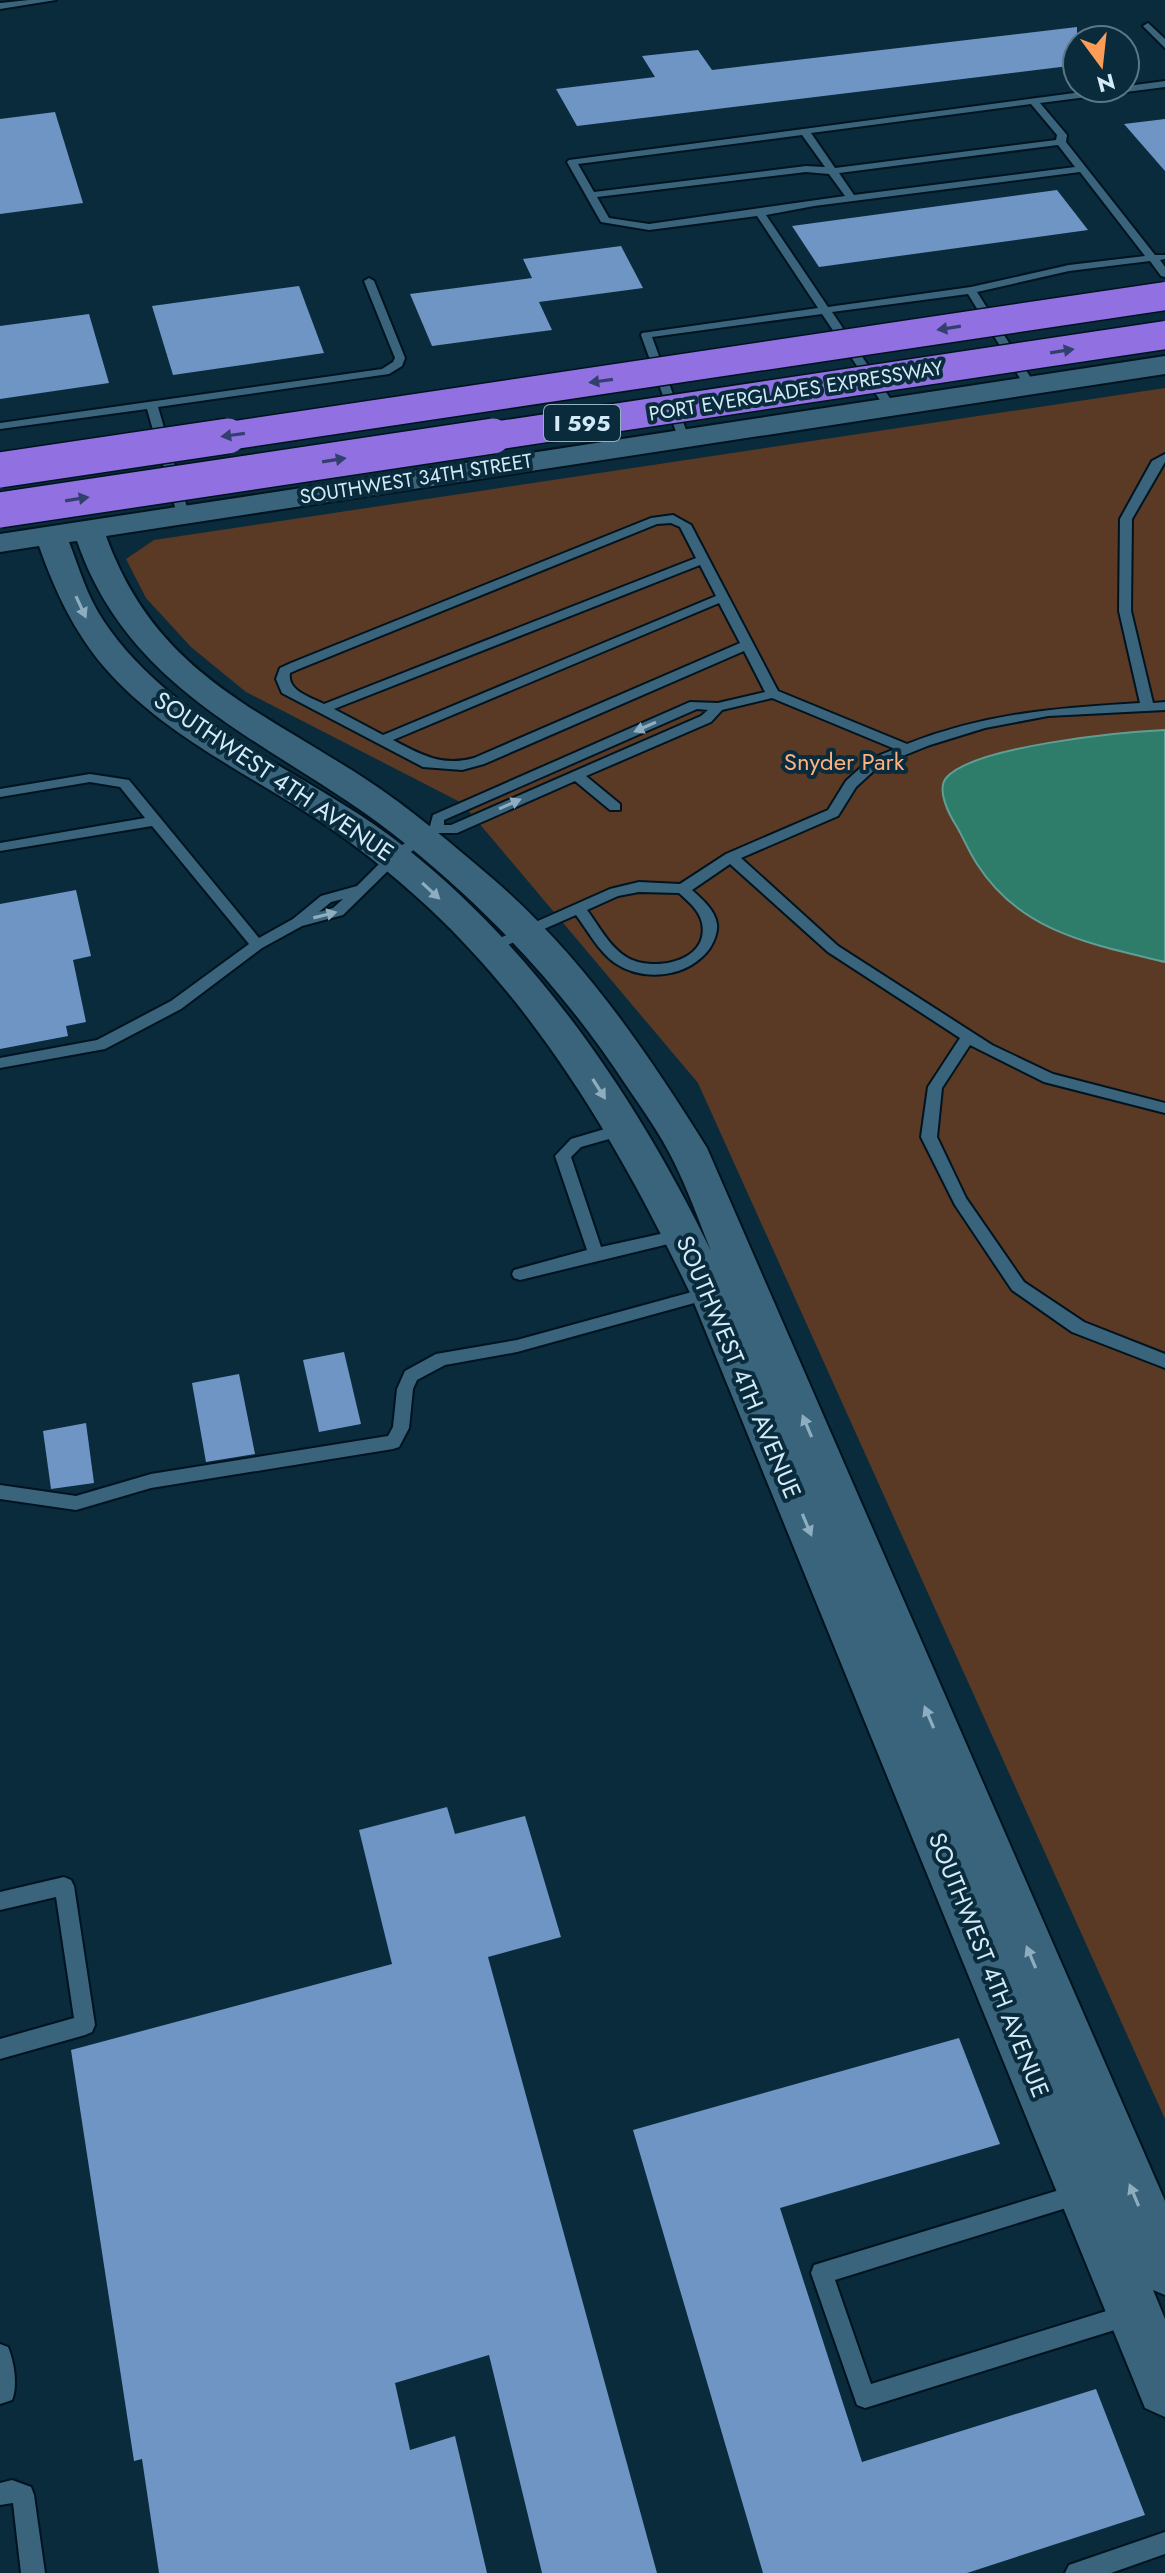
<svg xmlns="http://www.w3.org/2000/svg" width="1165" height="2573" viewBox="0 0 1165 2573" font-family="Jost,sans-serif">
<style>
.green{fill:#5a3a24}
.water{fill:#2e7c6a;stroke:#609d95;stroke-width:2}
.building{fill:#6f95c4}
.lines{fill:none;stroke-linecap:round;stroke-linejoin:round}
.service-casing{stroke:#00131e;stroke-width:4}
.tertiary-casing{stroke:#00131e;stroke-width:4}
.service{fill:#39647c;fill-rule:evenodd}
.tertiary{fill:#39647c;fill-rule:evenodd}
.motorway-bridge-far1-casing{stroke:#00131e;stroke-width:31;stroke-linecap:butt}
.motorway-bridge-casing{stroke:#00131e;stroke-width:38;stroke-linecap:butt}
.motorway-bridge-far1{stroke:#9170e1;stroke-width:28}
.motorway-bridge{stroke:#9170e1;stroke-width:35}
.oneway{fill:#32406e}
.oneway2{fill:#8eaec0}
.labels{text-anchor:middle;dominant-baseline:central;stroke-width:8;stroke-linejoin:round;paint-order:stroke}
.far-street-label{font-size:20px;fill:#d3eaf8;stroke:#092b3c}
.shield{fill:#092b3c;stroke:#96b1c0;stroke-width:2}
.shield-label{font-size:22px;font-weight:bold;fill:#d3eaf8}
.park-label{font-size:24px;fill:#feb17e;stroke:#092b3c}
.street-label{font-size:24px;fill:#d3eaf8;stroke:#092b3c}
</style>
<rect width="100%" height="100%" fill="#092b3c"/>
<path class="green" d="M1165,388V2119L698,1083L462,803L246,692L191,647L146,598L126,559L154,540Z"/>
<path class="water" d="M1165,730V962C1092,944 1021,933 977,864C969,852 964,839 957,827C950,816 935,789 947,777C976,746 1121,732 1165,730Z"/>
<g class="building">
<path d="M1077,27V65L577,126L556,89L655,77L642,56L698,50L712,70Z"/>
<path d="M55,112L83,203L0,214V119Z"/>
<path d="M1165,119V171L1124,124Z"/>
<path d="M1057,190L1088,230L819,267L792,226Z"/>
<path d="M621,246L643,288L539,302L552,330L432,346L410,294L532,278L523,259Z"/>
<path d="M299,286L324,353L173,375L152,306Z"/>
<path d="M89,314L109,383L0,399V326Z"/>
<path d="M76,890L91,956L73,960L86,1022L66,1026L68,1036L0,1049V904Z"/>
<path d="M344,1352L361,1424L319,1432L303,1360Z"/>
<path d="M239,1374L255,1454L206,1462L192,1383Z"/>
<path d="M86,1423L94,1483L51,1489L43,1431Z"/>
<path d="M447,1807L455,1834L525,1816L561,1937L488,1957L657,2573H542L489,2355L395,2383L410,2450L455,2436L487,2573H159L142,2459L134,2461L71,2050L392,1964L359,1830Z"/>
<path d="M959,2038L1000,2144L780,2208L862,2462L1096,2389L1145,2515L967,2573H763L633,2130Z"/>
</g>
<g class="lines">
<defs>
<g id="service">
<path d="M29,0H56L0,9V3Z"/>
<path d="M1148,23L1165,39V48L1143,26Z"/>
<path d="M1165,81V87L1040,103L1067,135L1066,142L1155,255H1165V259L1160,260L1165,267V277L1161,276L1150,261L1069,271L977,292L1036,386L1034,388H1026L968,294L832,312L896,407L890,410L886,409L822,314L652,337L689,438L679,440L641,335L642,333L818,308L757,216L649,230L601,222L567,162L569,160ZM1031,104L1057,135L1056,140L835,168L811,133ZM802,135L825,167L806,166L594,192L578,164ZM1058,145L1075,167L854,195L839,173ZM806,172L829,174L845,196L649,224L609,218L597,197ZM1080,172L1145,256L1069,265L971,287L828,307L766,215L814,206Z"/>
<path d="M369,278L374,281L405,358L402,366L389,374L158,407L189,514L187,517H179L177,514L147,409L0,429V423L382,369L393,362L395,358L364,281Z"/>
<path d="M1165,454V462L1132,519L1131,611L1153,703L1165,702V710L1048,716L985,728L930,745L880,765L856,787L838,816L741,858L838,946L992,1045L1053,1074L1165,1103V1113L1044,1082L970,1045L942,1088L937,1137L966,1198L1024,1282L1084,1322L1165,1354V1368L1072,1332L1012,1290L955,1205L921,1137L928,1087L960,1038L828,952L730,864L692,890C702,899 715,910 717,924C718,932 714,942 710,948C689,977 645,983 615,963C599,952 588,931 576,915L494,951L489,953L482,948L484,945L610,889L639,882L680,884L726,854L828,810L846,781L870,759L895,749L772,698L722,710L711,722L586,776L620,804V810H610L575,781L457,833H439L399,860L343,915L302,926L262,948L181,1009L105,1049L0,1068V1058L97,1040L171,1001L249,944L152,826L0,851V843L145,818L120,787L90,782L0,797V789L90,774L129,780L259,938L293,919L321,896L357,886L389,854L430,826L433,815L690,702L718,703L765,692L744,651L484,764L462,770L423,767L282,693L276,679L280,668L291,663L651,518L673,515L691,525L778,691L907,744C987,713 1056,708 1140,703L1119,611L1120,519L1152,461ZM671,523L680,527L696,558L324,704C310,697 287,691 290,673L299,669L657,524ZM700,565L716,596L383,735L334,709ZM719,603L740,643L474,758C443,767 421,755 393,740ZM697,709L708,710L701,716L451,825H444V820ZM639,892L679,893C689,902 699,910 702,923C710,962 653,972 628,958C610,948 599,926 587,910L618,896ZM343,899L333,908L319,912L331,902Z"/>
<path d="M625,1123L633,1129L630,1133L581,1147L571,1157L601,1247L683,1229L689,1231L691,1235L689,1239L520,1280L514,1278L512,1274L514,1270L587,1250L555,1156L571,1139Z"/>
<path d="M710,1287L716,1289L718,1293L716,1297L517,1352L445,1365L417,1380L413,1389L409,1428L399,1447L393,1449L151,1488L76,1510L0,1499V1485L76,1496L151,1474L388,1436L393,1427L397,1389L405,1371L436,1354L517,1340Z"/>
<path d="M64,1877L71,1880L74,1886L95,2025L92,2032L85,2035L0,2059V2039L74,2018L56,1897L0,1910V1892Z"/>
<path d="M1079,2184L1086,2187L1089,2194L1086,2201L1079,2204L835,2280L871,2384L1129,2304L1137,2307L1140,2315L1137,2323L865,2408L857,2405L811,2273L814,2265Z"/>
<path d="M0,2344L8,2347C14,2361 18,2386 12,2400L0,2404Z"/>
<path d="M12,2480L31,2487L34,2495L45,2573H21L13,2503L0,2505V2483Z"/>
<path d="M1165,2532V2554L1111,2573H1065L1069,2565Z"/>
</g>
<path id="tertiary" d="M1165,356V374L106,536C155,671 253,706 364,778C410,808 452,844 493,879C581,955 646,1050 707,1148L1165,2201V2295L1153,2290L1165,2319V2417L1145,2408L690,1293C623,1153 544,1016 430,909C390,872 348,838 301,809C234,767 158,729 105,668C74,632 55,591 39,546L0,552V534ZM77,541C133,703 285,745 407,845C493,915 565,992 626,1085C643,1110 661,1135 674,1162C688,1190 699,1221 711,1251C638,1100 538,953 406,848C308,770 174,727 103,620C87,596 79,568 69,542Z"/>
</defs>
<use href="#service" class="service-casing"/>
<use href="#tertiary" class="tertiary-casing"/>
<use href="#service" class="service"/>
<use href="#tertiary" class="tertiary"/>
<defs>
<g id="motorway-bridge-far1">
<path d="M215,438L1165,296"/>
<path d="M480,438L1165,335"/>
</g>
<g id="motorway-bridge">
<path d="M0,470L228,436"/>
<path d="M0,510L493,436"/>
</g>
</defs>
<use href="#motorway-bridge-far1" class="motorway-bridge-far1-casing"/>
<use href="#motorway-bridge" class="motorway-bridge-casing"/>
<use href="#motorway-bridge-far1" class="motorway-bridge-far1"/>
<use href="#motorway-bridge" class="motorway-bridge"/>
</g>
<defs><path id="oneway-solid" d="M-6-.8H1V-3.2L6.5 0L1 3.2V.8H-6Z" transform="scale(2)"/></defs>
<g class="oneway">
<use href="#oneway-solid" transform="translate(949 328) rotate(171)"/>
<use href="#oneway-solid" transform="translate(1062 351) rotate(-9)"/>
<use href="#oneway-solid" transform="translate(601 381) rotate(172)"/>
<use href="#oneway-solid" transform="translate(233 435) rotate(172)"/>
<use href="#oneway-solid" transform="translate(334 460) rotate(-9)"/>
<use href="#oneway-solid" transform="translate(77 499) rotate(-9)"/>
</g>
<g class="oneway2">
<use href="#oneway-solid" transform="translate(81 607) rotate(65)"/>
<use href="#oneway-solid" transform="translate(645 727) rotate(156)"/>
<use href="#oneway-solid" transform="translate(510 804) rotate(-24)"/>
<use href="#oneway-solid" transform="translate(431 891) rotate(43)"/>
<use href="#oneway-solid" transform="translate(325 915) rotate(-14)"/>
<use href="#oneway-solid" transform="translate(599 1089) rotate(58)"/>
<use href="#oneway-solid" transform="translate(807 1426) rotate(-113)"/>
<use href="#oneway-solid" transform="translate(807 1525) rotate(67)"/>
<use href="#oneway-solid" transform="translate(929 1717) rotate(-113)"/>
<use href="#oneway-solid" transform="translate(1031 1957) rotate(-113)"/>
<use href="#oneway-solid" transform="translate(1134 2195) rotate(-113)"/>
</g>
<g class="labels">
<g class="far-street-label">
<text transform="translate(796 391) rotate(-9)">PORT EVERGLADES EXPRESSWAY</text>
<text transform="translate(416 479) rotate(-9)">SOUTHWEST 34TH STREET</text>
</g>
<rect class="shield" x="544" y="405" width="76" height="36" rx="6"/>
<g class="shield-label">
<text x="582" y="423">I 595</text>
</g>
<g class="park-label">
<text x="844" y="761">Snyder Park</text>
</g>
<g class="street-label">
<text transform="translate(274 776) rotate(34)">SOUTHWEST 4TH AVENUE</text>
<text transform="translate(739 1367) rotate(67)">SOUTHWEST 4TH AVENUE</text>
<text transform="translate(989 1965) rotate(68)">SOUTHWEST 4TH AVENUE</text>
</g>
</g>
<g transform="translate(1101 64) rotate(165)"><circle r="38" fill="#092b3c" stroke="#5a7787" stroke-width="2"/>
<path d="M0-6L14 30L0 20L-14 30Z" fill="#fd9c56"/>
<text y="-12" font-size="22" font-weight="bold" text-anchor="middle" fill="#d3eaf8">N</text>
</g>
</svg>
